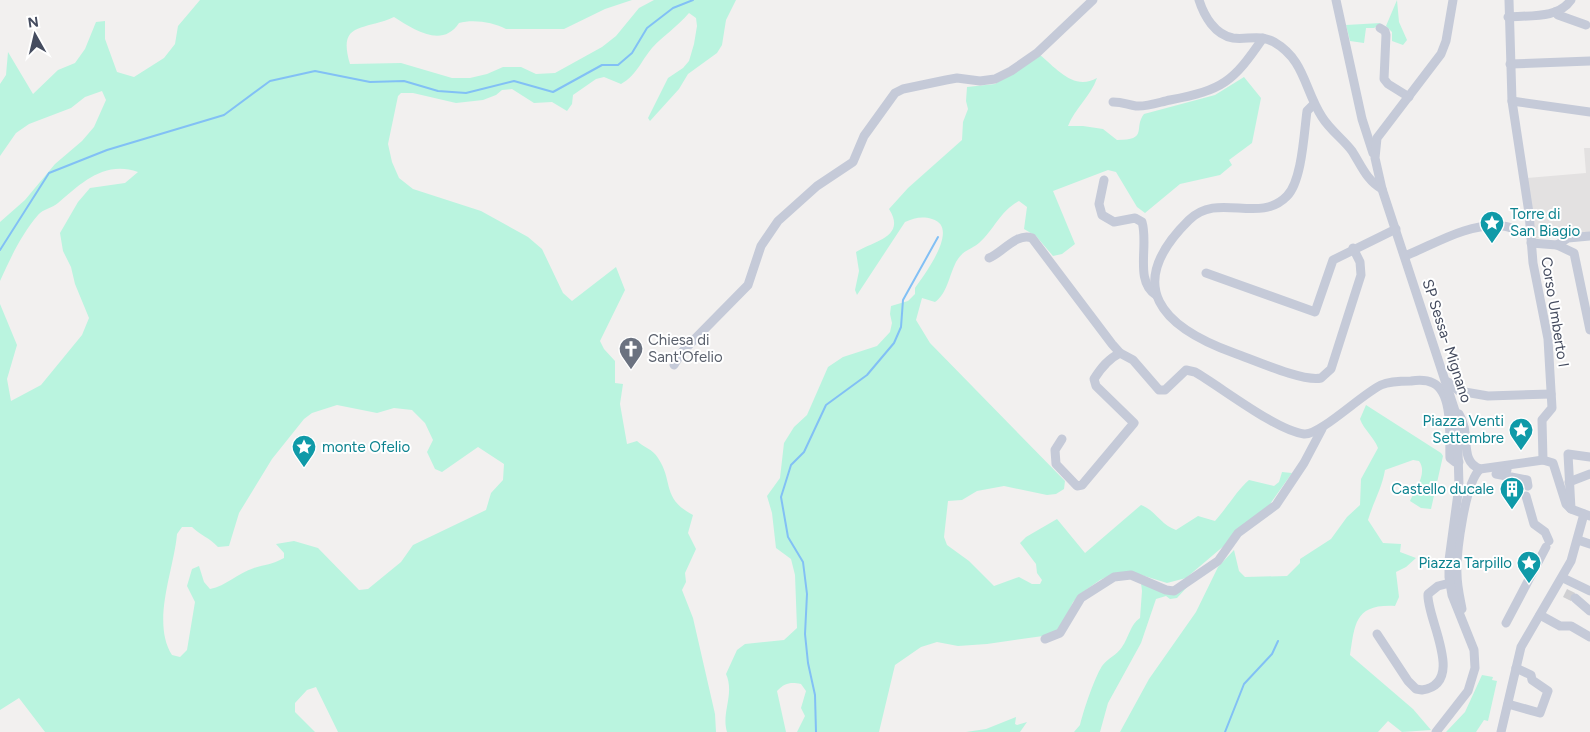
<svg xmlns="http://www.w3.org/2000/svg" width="1590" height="732" viewBox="0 0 1590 732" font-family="Figtree,sans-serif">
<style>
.education{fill:#e3e1e1}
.green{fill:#baf4df;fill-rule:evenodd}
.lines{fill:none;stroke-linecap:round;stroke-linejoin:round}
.stream{stroke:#82c0f5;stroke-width:2}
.minor-tunnel{stroke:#cfcfd2;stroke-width:9;stroke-dasharray:9 4.5;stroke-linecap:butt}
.minor{stroke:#c5cad8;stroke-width:9}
.labels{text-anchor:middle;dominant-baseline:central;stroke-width:4;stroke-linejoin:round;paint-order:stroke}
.culture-label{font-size:15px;fill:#0d838f;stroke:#fff;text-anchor:end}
.street-label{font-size:15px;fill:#454c5f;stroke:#fff}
.worship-label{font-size:15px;fill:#5b616d;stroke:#fff;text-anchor:start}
</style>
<rect width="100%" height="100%" fill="#f2f0ef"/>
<path class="education" d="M1584,148H1590V234L1534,239L1527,178L1586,173Z"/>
<g class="green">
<path d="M200,0H632L605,9L564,29H506C493,22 473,19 459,23C442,49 413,29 394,17C364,31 337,21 350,64L401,63L452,78H470L487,74L503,67H521L536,74L555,73L602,47L616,36L639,8L654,0H736L726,20L722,45L717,53L688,74L679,89L650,121L648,118L668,78L683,68L689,61L694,44L697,26L696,18L689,13C677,27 664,35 652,48C641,61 637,75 621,84L604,77L596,79L573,95L572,104L567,111L552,102L534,103L512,89L502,90L496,95L483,100L456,103L413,93H401L398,96L388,144L392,162L399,178L413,189L481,211L528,237L542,249L563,293L572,301L616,267L625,290L600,341L604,349L615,361V383L623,384L620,404L627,444L637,441C643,447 653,449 658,458C674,482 661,498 693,515L688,533L696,549L685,573L686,582L682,590L693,618L715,714L716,732H338L316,687L307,690L295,703V712L315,732H45L19,698L0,710V304L17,345L7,379L11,401L41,385L82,335L89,318L75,284L71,267L63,251L60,233L78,202L90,188L125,183L138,172C105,160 81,183 58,203C52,208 43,209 38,215C21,235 11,257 0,281V222L25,200L55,164L82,141L94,127L106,100L102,91L85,97L71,108L29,124L16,133L0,156V84L6,75L8,52L33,94L58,70L75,63L85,49L96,22L105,21V39L117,72L134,77L164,58L175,44L178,26ZM337,405L377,413L394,408L412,410L425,423L433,440L427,452L435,469L442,472L478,447L504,464L503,480L491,493L486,510L413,545L401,562L368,589L359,590L318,548L294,541L276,544L284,553V558C271,565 266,564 254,568C238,573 226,586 210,589L204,582L199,566L192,569L187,586L195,602L187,650L180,657L172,655C151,622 174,570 177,534L182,527H192C200,535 210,538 218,547L229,546L239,513L272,459L304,419L312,413Z"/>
<path d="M1397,0L1399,22L1407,40L1403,45L1392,41V32L1386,26Z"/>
<path d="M1381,23L1374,28H1366L1364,43L1350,41L1346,25Z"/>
<path d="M1040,55C1057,69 1074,91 1097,78C1091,96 1075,108 1068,126H1083L1103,129L1117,140C1149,140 1133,128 1144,114L1215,95L1244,77L1261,98L1252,143L1229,160L1232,165L1220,175L1180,184L1145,213L1137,207L1116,172L1108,170L1053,191L1075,244L1062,254L1053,256L1036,236L1024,229L1027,207L1019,201C1000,211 994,230 979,243C969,251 964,249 956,262C949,276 947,294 935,302L922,298L916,320L930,343L1065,481L1064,489L1056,494L1047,495L1004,486L977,491L962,500L948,501L944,537L947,545L969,561L994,586L1019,577L1032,584H1040L1042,580L1037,573L1036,564L1020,543L1026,537L1057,519L1085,553L1141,505C1155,510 1161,525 1176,530L1198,516L1215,521C1226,509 1238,489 1249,480L1274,486L1279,482L1282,472L1292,473L1265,511L1186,578L1167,583L1138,574L1115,573L1100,580L1083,592L1073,602L1060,629L1043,636L987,644L958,646L937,642L921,647L895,665L879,732H797L805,716L801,708L806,691L801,684C790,682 785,683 777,691L786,732H727C721,713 735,694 726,674L737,650L745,644L784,640L797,628L795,575L791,559L776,548L772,513L767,496L780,478L784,443L794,427L807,415L828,367L843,357L877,346L890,332L892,323L890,314L891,306L908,301L915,294V288C924,275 961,227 932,219C922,216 914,218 905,222L857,295L855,290L859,271L856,252C873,241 907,237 889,209L908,188L962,140L963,122L968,109L966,101L967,87L995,84Z"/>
<path d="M1366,405L1441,453L1443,456L1431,509L1421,508L1410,501C1415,490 1428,473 1419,461L1413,460L1385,470C1382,488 1373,503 1368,520L1383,543L1401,544L1400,552L1416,558L1406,567L1396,572L1399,597L1395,606C1355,604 1355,623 1350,655L1413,709L1431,730L1402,732L1388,721L1378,732H1120L1149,679L1196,612L1218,567L1234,550L1239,571L1245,577L1287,576L1300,563V559L1331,539L1347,517L1360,505L1361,479L1378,448C1374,437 1364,430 1360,419Z"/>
<path d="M1141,583L1173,594L1188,586L1177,598L1170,599L1166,596L1156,599L1141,643L1108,703L1100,732H1074L1080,725C1084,709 1094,679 1102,666C1108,658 1117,655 1122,647C1129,637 1130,625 1140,618L1142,591Z"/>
<path d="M1482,675L1493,677L1492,680L1497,681L1488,721L1484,720L1476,732H1446L1465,712Z"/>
<path d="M1016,717L1015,724L1017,725L1027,722L1020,732H966L986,729Z"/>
</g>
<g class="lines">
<g class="stream">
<path d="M0,250L49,173L107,150L224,115L270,81L315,71L370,82L404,81L438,91L466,93L514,81L553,92L602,65H618L632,53L647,28L673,8L693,0"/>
<path d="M816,732L815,695L808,663L805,634L807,594L803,562L788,537L781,497L791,465L804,452L826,405L867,375L894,343L901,327L903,300L938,237"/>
<path d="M1225,732L1244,684L1272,654L1278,641"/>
</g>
<path class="minor-tunnel" d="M1565,593L1575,598"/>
<g class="minor">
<path d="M1199,0C1204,16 1215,35 1233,38C1247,40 1260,34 1274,42C1305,60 1304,89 1322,117C1330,130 1343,139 1352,151C1361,165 1367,181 1382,189"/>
<path d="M1336,0L1362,119L1373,153"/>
<path d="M1509,0L1512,101L1529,213L1533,263L1548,339L1552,408L1542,420L1543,460L1553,463L1566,504L1571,509L1590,516"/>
<path d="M1555,12L1558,15L1586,25"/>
<path d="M1508,17C1529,15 1558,19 1571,0"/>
<path d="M1380,28L1385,31L1386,35L1384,79L1388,84L1409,97"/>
<path d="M1510,64L1590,61"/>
<path d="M1512,101L1590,112"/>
<path d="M1113,102C1123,102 1128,105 1136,106C1147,107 1160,102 1170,100C1223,90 1233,82 1263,38"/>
<path d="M1314,104L1307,111C1304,133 1302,181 1287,196C1259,225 1218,191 1189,220C1122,286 1162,327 1234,353C1254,360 1303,382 1321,378L1331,369L1361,275L1360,262L1353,248"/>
<path d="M1104,180L1099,204L1102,215L1114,222L1135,218L1142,222C1149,245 1134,281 1156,295"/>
<path d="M1531,243L1557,245L1574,253L1590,330"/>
<path d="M1557,245L1568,238L1590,236"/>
<path d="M1405,256C1437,243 1467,223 1502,226C1512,226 1521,234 1531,234"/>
<path d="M989,258C1002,253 1017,232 1032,238L1112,344L1120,353L1133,360L1159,390H1165L1186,370L1195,372C1221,387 1277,431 1304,434C1319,436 1362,394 1381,385C1390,381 1401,381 1411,381C1418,380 1427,380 1433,383C1454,393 1449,439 1450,458L1455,462H1459"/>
<path d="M1206,273L1315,312L1333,260L1396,229"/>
<path d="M674,365L682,352L748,285L761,246L778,221L817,186L853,162L864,136L895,93L903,89L946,80L957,78L980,81L995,79L1011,71L1037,53L1093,0"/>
<path d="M1448,382L1459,391L1488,396L1551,394"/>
<path d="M1459,414C1472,434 1458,461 1480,469L1543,460"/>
<path d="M1062,439L1055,450L1056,464L1077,486L1082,485L1134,423L1096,386L1094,379C1101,368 1108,359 1120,353"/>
<path d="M1507,470L1498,472L1496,474L1527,480L1528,486"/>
<path d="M1569,482L1590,474"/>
<path d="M1526,496L1534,524L1545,532L1549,541"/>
<path d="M1571,509L1568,454L1590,457"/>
<path d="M1578,540L1590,544"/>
<path d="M1563,578L1590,591"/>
<path d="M1575,598L1590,611"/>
<path d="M1462,609C1460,598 1457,586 1457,574C1456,553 1465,483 1480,469"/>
<path d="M1540,615L1560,626H1571L1590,637"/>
<path d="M1506,623L1546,547"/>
<path d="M1377,634L1408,681L1416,689L1422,690C1467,683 1426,618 1428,594L1438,586L1450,583"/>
<path d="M1045,639L1060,633L1081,598L1114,577L1131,575L1166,590L1174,591L1218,561L1238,533L1276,505L1304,463L1322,429"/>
<path d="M1508,704L1540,713L1548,691L1532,680L1531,675L1516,668"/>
<path d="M1436,732L1468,691L1475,668L1474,650L1452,595L1449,577V560L1459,486L1457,417L1382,189L1375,158L1377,138L1441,54L1446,41L1453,0"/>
<path d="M1501,732L1521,647L1571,561L1584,514"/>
</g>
</g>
<defs>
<symbol id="sight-pin" viewBox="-11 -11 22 30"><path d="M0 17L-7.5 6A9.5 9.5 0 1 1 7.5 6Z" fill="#0f9aa8" stroke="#fff"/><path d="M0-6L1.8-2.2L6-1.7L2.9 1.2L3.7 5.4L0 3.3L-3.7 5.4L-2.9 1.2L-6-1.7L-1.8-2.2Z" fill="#fff"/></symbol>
<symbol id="church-pin" viewBox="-11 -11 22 30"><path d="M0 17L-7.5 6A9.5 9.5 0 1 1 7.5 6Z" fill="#6b7280" stroke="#fff"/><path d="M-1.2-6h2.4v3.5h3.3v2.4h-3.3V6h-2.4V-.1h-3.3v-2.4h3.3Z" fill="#fff"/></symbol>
<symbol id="building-pin" viewBox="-11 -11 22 30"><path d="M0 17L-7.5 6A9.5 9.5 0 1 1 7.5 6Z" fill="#0f9aa8" stroke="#fff"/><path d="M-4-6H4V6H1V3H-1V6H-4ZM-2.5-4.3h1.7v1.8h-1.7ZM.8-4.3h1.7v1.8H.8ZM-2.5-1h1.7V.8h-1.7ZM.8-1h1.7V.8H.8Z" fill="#fff"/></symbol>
</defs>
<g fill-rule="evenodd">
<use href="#sight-pin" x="1478" y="209" width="28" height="38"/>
<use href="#church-pin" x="617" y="335" width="28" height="38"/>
<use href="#sight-pin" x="1507" y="416" width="28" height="38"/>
<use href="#sight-pin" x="290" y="433" width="28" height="38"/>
<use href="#building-pin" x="1498" y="475" width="28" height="38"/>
<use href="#sight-pin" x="1515" y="549" width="28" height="38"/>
</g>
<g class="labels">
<g class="culture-label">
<text x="1510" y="214" text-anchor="start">Torre di<tspan x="1510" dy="17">San Biagio</tspan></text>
<text x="1504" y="421">Piazza Venti<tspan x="1504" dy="17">Settembre</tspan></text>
<text x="322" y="447" text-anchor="start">monte Ofelio</text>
<text x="1494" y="489">Castello ducale</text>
<text x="1512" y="563">Piazza Tarpillo</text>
</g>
<g class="street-label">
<text transform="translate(1555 312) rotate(81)">Corso Umberto I</text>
<text transform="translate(1447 341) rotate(72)">SP Sessa- Mignano</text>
</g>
<g class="worship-label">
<text x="648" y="340">Chiesa di<tspan x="648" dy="17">Sant'Ofelio</tspan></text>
</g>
</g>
<g transform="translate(35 35) rotate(352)" stroke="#ffffff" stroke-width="4" paint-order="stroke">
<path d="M0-4L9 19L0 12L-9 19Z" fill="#454c5f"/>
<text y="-8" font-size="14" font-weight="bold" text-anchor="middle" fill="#454c5f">N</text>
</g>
</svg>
